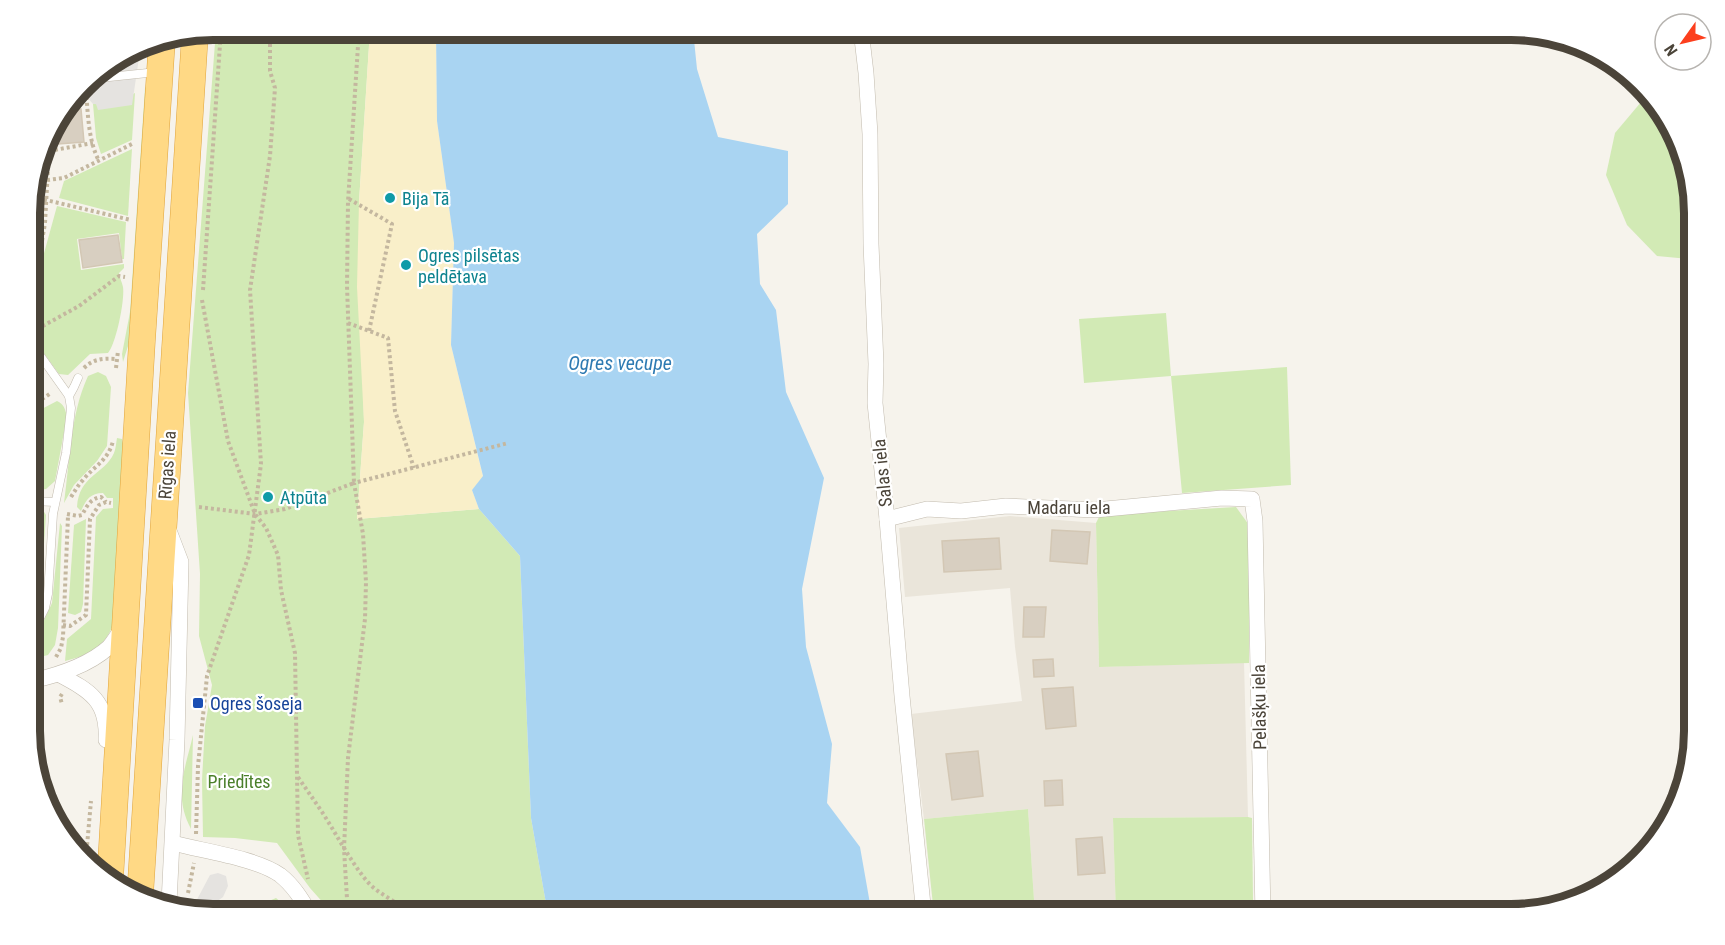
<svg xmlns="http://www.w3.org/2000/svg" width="1725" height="945" viewBox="0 0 1725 945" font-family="'Roboto Condensed',sans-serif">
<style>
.residential{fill:#eae5da}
.green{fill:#d2eab5}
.sand{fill:#f9efc9}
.parking{fill:#e5e3e0}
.water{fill:#a9d4f2}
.building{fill:#d8cfc1;stroke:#d3c7b4;stroke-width:1.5}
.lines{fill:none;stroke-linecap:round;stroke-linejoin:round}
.service-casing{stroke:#c2bbae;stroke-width:9}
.minor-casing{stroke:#c2bbae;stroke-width:16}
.trunk-casing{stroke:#e0a43c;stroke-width:27}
.path{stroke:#c4b79f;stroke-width:4;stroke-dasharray:3 3;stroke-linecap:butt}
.service{stroke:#fff;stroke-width:8}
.minor{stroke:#fff;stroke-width:15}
.trunk{stroke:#ffd985;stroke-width:26}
.culture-dot{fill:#0f9aa8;stroke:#fff;stroke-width:2}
.transit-dot{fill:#1a4fb4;stroke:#fff;stroke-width:2}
.labels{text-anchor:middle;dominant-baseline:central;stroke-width:4.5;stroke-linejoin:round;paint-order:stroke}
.culture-label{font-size:18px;fill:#0d838f;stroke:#fff;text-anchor:start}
.street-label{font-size:18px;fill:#4b4439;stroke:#fff}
.transit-label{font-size:18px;fill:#164399;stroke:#fff;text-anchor:start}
.park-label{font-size:18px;fill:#4a7f2a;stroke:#fff}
.water-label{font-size:20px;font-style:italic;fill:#2e7ab2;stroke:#fff}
.rim{fill:none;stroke:#4b4439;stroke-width:8}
</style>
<rect width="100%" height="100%" fill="#f6f3ec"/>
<path class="residential" d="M1010,516L1096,523L1099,667L1244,662L1248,817L1113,818L1116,911L1035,915L1028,809L924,819L911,714L1022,701L1015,647L1010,588L905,597L899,528Z"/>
<g class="green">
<path d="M216,30H370L359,202L364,422L357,519L479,509L520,556L531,818L548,915H334L310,888L277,843L235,838L203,837L202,780L205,726L212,685L199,636L200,574L188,393Z"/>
<path d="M150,84L134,327L123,362L122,354L130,312L145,88Z"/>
<path d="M135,93L132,140L101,154L96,138L93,104L131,105L133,94Z"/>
<path d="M1647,95L1664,112L1695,201V257L1689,259L1657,256L1627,225L1606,175L1615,133Z"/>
<path d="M132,149L128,216L59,198L64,181Z"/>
<path d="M57,206L126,222L124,259H122L119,233L77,239L81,270L124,264V268L119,273C120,279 122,282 123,287C125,300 116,344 108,353L90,354L68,375L59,374L32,337V254L43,257Z"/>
<path d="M1166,313L1171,376L1287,367L1291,485L1182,493L1171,376L1084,383L1079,319Z"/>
<path d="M98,372L106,376L111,387L107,446L97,461L74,485L64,503C70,461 70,415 88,376Z"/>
<path d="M57,401C64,404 65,409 67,416L55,481L46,489L32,491V451L41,444L36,436L39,433L34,426L42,420L36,412Z"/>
<path d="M117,438L122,439L125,452L117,616C105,646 97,653 65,661L67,639L91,619L96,517L103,509L113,508V498H107L103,493C90,493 86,500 81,511L77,507C79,475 104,475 114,453C116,448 116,443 117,438Z"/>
<path d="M32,506C40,507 42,508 46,515L43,558L32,565Z"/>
<path d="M1236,507L1249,525V663L1099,667L1096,523L1100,515Z"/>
<path d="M86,519L83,604L81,612L75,615L68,613L74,525Z"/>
<path d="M60,523L62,526L58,628L55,645L48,655L32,659V646L52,603Z"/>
<path d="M193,735L191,829C173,795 185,770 193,735Z"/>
<path d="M1028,809L1035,915H934L924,819Z"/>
<path d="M1248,817L1252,818L1253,900L1246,911L1176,915H1116L1113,818Z"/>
<path d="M276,898L288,908L292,915H215L221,910L255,907Z"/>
</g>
<path class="sand" d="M370,30H436L437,121L454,243L451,345L483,477L472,490L479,509L357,519L364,422L357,287L359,202Z"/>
<g class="parking">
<path d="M140,51L132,105L98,110L96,104H93L81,90L92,76L130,52Z"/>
<path d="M218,873L226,876L228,886L223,897L216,902L208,914L192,909L210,875Z"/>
</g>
<path class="water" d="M436,30H693L697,69L718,137L788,151V204L757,234L760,284L776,310L786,392L824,478L802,589L806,647L832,744L827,803L860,847L872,915H548L531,818L520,556L479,509L472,490L483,476L451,345L454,243L437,121Z"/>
<g class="building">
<path d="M81,109L84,142L45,145L49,132L66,110Z"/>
<path d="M118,235L122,262L83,268L79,240Z"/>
<path d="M1052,530L1090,532L1087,564L1050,561Z"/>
<path d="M999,538L1001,569L944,572L942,541Z"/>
<path d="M1024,607H1046L1044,637H1023Z"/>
<path d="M1053,659L1054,676L1034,677L1033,660Z"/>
<path d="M1073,687L1076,726L1046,729L1042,689Z"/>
<path d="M978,751L983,796L952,800L946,754Z"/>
<path d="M1062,780L1063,805L1045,806L1044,781Z"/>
<path d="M1102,837L1105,873L1078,875L1076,839Z"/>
</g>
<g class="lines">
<defs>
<g id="service">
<path d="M90,79L157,72"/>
<path d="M32,344L69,396L71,408L66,453L53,514L48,594L45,608L32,634"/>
<path d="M69,396L74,387L78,378"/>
<path d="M32,501L55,502"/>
</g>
<g id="minor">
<path d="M861,30L866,73L870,134L871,244L876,364L875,403L887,519L902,696L924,915"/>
<path d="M887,519L927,509L961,511L1006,506L1095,510L1222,498L1252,499L1255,521L1263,915"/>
<path d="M168,528L181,562L177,740L169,903"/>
<path d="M60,675C90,691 108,701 106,740"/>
<path d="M32,681C58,675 88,666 109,647C114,641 118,634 123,627"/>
<path d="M173,843C202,851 256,858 280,875C294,886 302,900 311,915"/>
</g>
<g id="trunk">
<path d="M110,880L142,341L162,40"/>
<path d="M140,896L195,34"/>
</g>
</defs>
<use href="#service" class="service-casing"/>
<use href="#minor" class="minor-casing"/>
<use href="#trunk" class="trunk-casing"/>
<g class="path">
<path d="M86,91C88,113 88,140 99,161"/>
<path d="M47,180L64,178L134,143"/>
<path d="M349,199L392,224L369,331"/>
<path d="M32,201L46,200L131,220"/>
<path d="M32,247L42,241L45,223L49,151L93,143"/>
<path d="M203,290L221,30"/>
<path d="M202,300L228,441L255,514L266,528L278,555L281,590L295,653L298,835L308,879"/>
<path d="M348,323L388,338L395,411L414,468"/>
<path d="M32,332L79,306L119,276L125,277"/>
<path d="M84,368C93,359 103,358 116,359"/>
<path d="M116,368L118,351"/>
<path d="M32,406L51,393"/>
<path d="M71,497C75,491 78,485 83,480C94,466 108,461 113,441"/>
<path d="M199,507L255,514L285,509L354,483L347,286L348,202L359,30"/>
<path d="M67,514L78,516L82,515C87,506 90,499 101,497L106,502"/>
<path d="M32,572L39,567"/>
<path d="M63,625L70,626L86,615L90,519L99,505L106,502L111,503"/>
<path d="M56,657L61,648L63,637L68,516"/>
<path d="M62,694L60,697L62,704"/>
<path d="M32,706L34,742L32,751"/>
<path d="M298,777C306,789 314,800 322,812C337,835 349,859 366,880C378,895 397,900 410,915"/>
<path d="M196,834L198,766L207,676L249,555L261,464L250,290L270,156L275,88L270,71V30"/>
<path d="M86,857L91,801"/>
<path d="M188,893L194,863"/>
<path d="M348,915L344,849L348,758L365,619L366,582L363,534L354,483L508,443"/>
</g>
<use href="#service" class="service"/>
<use href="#minor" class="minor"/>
<use href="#trunk" class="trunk"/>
</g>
<g class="culture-dot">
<circle cx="390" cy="198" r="6"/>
<circle cx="406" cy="265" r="6"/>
<circle cx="268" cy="497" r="6"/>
</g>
<rect class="transit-dot" x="192" y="697" width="12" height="12" rx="3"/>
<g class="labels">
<g class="culture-label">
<text x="402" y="198">Bija Tā</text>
<text x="418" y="255">Ogres pilsētas<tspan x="418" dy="21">peldētava</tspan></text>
<text x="280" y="497">Atpūta</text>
</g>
<g class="street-label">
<text transform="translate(167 465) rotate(-86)">Rīgas iela</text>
<text transform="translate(882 473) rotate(-96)">Salas iela</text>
<text x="1069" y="507">Madaru iela</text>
<text transform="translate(1259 707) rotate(-91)">Pelašķu iela</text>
</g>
<g class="transit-label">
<text x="210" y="703">Ogres šoseja</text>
</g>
<g class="park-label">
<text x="239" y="781">Priedītes</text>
</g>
<g class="water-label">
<text x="620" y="363">Ogres vecupe</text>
</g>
</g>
<path d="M0 0H1725V945H0ZM213 40H1511A173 173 0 0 1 1684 213V731A173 173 0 0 1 1511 904H213A173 173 0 0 1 40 731V213A173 173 0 0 1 213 40Z" fill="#fff" fill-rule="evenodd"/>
<path class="rim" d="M213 40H1511A173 173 0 0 1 1684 213V731A173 173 0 0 1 1511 904H213A173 173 0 0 1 40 731V213A173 173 0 0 1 213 40Z"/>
<g transform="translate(1683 42) rotate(236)"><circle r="28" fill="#ffffff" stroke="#b7b4b0" stroke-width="1.5"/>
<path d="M0-4.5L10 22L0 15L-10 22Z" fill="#fc3f1d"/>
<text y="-9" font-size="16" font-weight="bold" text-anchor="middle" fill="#4b4439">N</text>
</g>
</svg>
